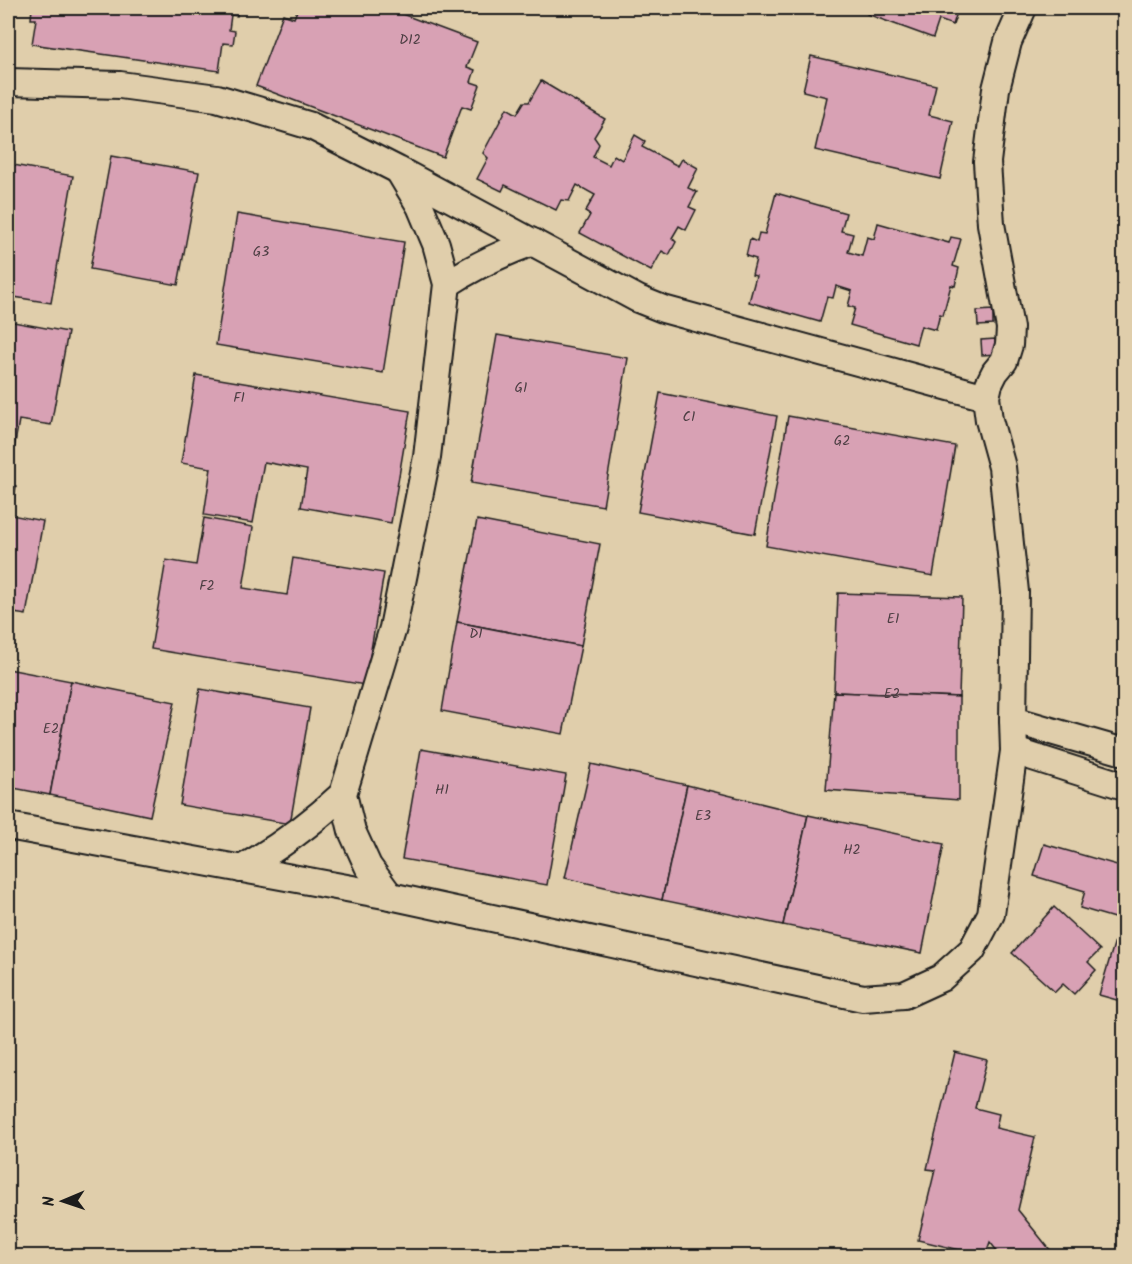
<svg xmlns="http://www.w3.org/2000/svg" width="1132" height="1264" viewBox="0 0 1132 1264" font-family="Kalam,sans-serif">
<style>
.building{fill:#d8a1b4;stroke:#1c1c1c;stroke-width:1.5}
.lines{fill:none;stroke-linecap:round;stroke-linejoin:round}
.minor-casing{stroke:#1c1c1c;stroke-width:30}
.minor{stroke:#e0ceab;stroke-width:26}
.labels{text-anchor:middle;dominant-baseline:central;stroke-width:5;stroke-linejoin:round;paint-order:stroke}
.number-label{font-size:14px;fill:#4b3d42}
</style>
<rect width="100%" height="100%" fill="#e0ceab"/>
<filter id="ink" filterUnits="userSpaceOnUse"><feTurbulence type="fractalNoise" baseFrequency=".0167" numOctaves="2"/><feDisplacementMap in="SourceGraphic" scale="12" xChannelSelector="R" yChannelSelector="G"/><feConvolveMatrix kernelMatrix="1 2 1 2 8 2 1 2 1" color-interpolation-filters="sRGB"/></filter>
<g filter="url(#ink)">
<g class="building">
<path d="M32,8H238L237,16L231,15L229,30L235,31L233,44L223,43L219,71L32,44L36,19H31Z"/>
<path d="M298,8H386L477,42L467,67L475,70L471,82L480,85L471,109L462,106L443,157L256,86L283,14L294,18Z"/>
<path d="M870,8H962L961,10L958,9L953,25L939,20L933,38L867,14Z"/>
<path d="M811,56L936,85L929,115L953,121L940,179L815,150L827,97L803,91Z"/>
<path d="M541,81L605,119L594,137L599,144L593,157L609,165L614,155L622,160L635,135L645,141L642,147L678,166L682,159L698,168L688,188L697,192L689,207L696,210L686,230L679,226L672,238L676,242L669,255L662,251L651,271L580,233L590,215L585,212L595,195L577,185L569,201L561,200L556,210L505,185L502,191L477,179L488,158L483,153L507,108L517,114L524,102H529Z"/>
<path d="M111,156L199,172L178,285L90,269Z"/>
<path d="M8,164L73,176L51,303L8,296Z"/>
<path d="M776,193L846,213L841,231L853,234L848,252L862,256L867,237L874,239L878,223L949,243L951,237L961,239L953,266L959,268L955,286L951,285L943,315L940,314L936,330L921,326L916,344L850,325L855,308L848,306L852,291L836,286L833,298L827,297L820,322L749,302L756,276L752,275L756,259L746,256L750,239L757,242L759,233L765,234Z"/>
<path d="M237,214L404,242L383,373L216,345Z"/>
<path d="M993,310V325L978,326L977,311Z"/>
<path d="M8,321L68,332L51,425L19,420L14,449L8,448Z"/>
<path d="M497,335L628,358L603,506L471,483Z"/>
<path d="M995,339L996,354L982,355L981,340Z"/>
<path d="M196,375L410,411L391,523L301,507L307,470L264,462L253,523L204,515L211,468L181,463Z"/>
<path d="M660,393L777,416L755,534L638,512Z"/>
<path d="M788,416L955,446L933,576L766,546Z"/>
<path d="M8,484L16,486L11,515L43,521L26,615L8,612Z"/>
<path d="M204,518L253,527L243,588L287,595L293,558L384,573L365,685L151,649L166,560L196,565Z"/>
<path d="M477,520L600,544L581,646L457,622Z"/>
<path d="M838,593L962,597L959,697L834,692Z"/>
<path d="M457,622L581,646L563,734L442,711Z"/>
<path d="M8,669L71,681L50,795L8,787Z"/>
<path d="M71,681L175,702L150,816L50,795Z"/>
<path d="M200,689L310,708L290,824L180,805Z"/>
<path d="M834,692L959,697V800L826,790Z"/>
<path d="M421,749L566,775L547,885L402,859Z"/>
<path d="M591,764L687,785L662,900L565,878Z"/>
<path d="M687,785L808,815L783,925L662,900Z"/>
<path d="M808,815L944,844L922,953L783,925Z"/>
<path d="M1044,844L1124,867V1002L1099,995L1121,920L1080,908L1085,891L1034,876Z"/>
<path d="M1054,907L1100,950L1088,962L1096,970L1074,994L1063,984L1055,992L1012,953Z"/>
<path d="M955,1052L987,1060L975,1108L999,1114L996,1128L1035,1137L1018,1210L1055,1256H1001L990,1242L985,1256L918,1240L935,1170L927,1169Z"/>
</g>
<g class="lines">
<defs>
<g id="minor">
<path d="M8,82L120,85L217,98L311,126L398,170L638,299L663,309L986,397"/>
<path d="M447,284C475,266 502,253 533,242"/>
<path d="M1013,720L1124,752"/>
<path d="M1014,751L1124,786"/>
<path d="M8,826L390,896L863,998L904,995L941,978L972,950L991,914L1014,751L1013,720L1015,592L1002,467L989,420L986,397L989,384L995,372L1004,361L1009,345L1010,328L991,224L987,162L996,89L1008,42L1023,8"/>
<path d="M241,869C280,847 311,824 343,794"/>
<path d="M390,896L368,866L352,831L343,794L393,628L427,457L447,284L436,244L420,206L399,171"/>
</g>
</defs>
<use href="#minor" class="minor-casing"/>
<use href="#minor" class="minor"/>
</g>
</g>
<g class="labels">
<g class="number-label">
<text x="410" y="40">D12</text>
<text x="261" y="252">G3</text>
<text x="521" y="388">G1</text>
<text x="239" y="398">F1</text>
<text x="689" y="417">C1</text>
<text x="842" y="441">G2</text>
<text x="207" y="586">F2</text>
<text x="893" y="619">E1</text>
<text x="476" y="634">D1</text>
<text x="892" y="694">E2</text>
<text x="51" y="729">E2</text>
<text x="442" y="790">H1</text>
<text x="703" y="816">E3</text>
<text x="852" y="850">H2</text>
</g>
</g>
<rect width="1132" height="1264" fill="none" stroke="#e0ceab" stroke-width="30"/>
<rect x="15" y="15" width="1102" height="1234" fill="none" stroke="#1c1c1c" stroke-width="2" filter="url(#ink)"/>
<g transform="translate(63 1201) rotate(268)" stroke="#e0ceab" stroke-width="4.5" paint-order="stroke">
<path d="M0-4.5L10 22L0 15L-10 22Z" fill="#1c1c1c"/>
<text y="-9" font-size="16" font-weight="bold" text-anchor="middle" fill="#1c1c1c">N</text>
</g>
</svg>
